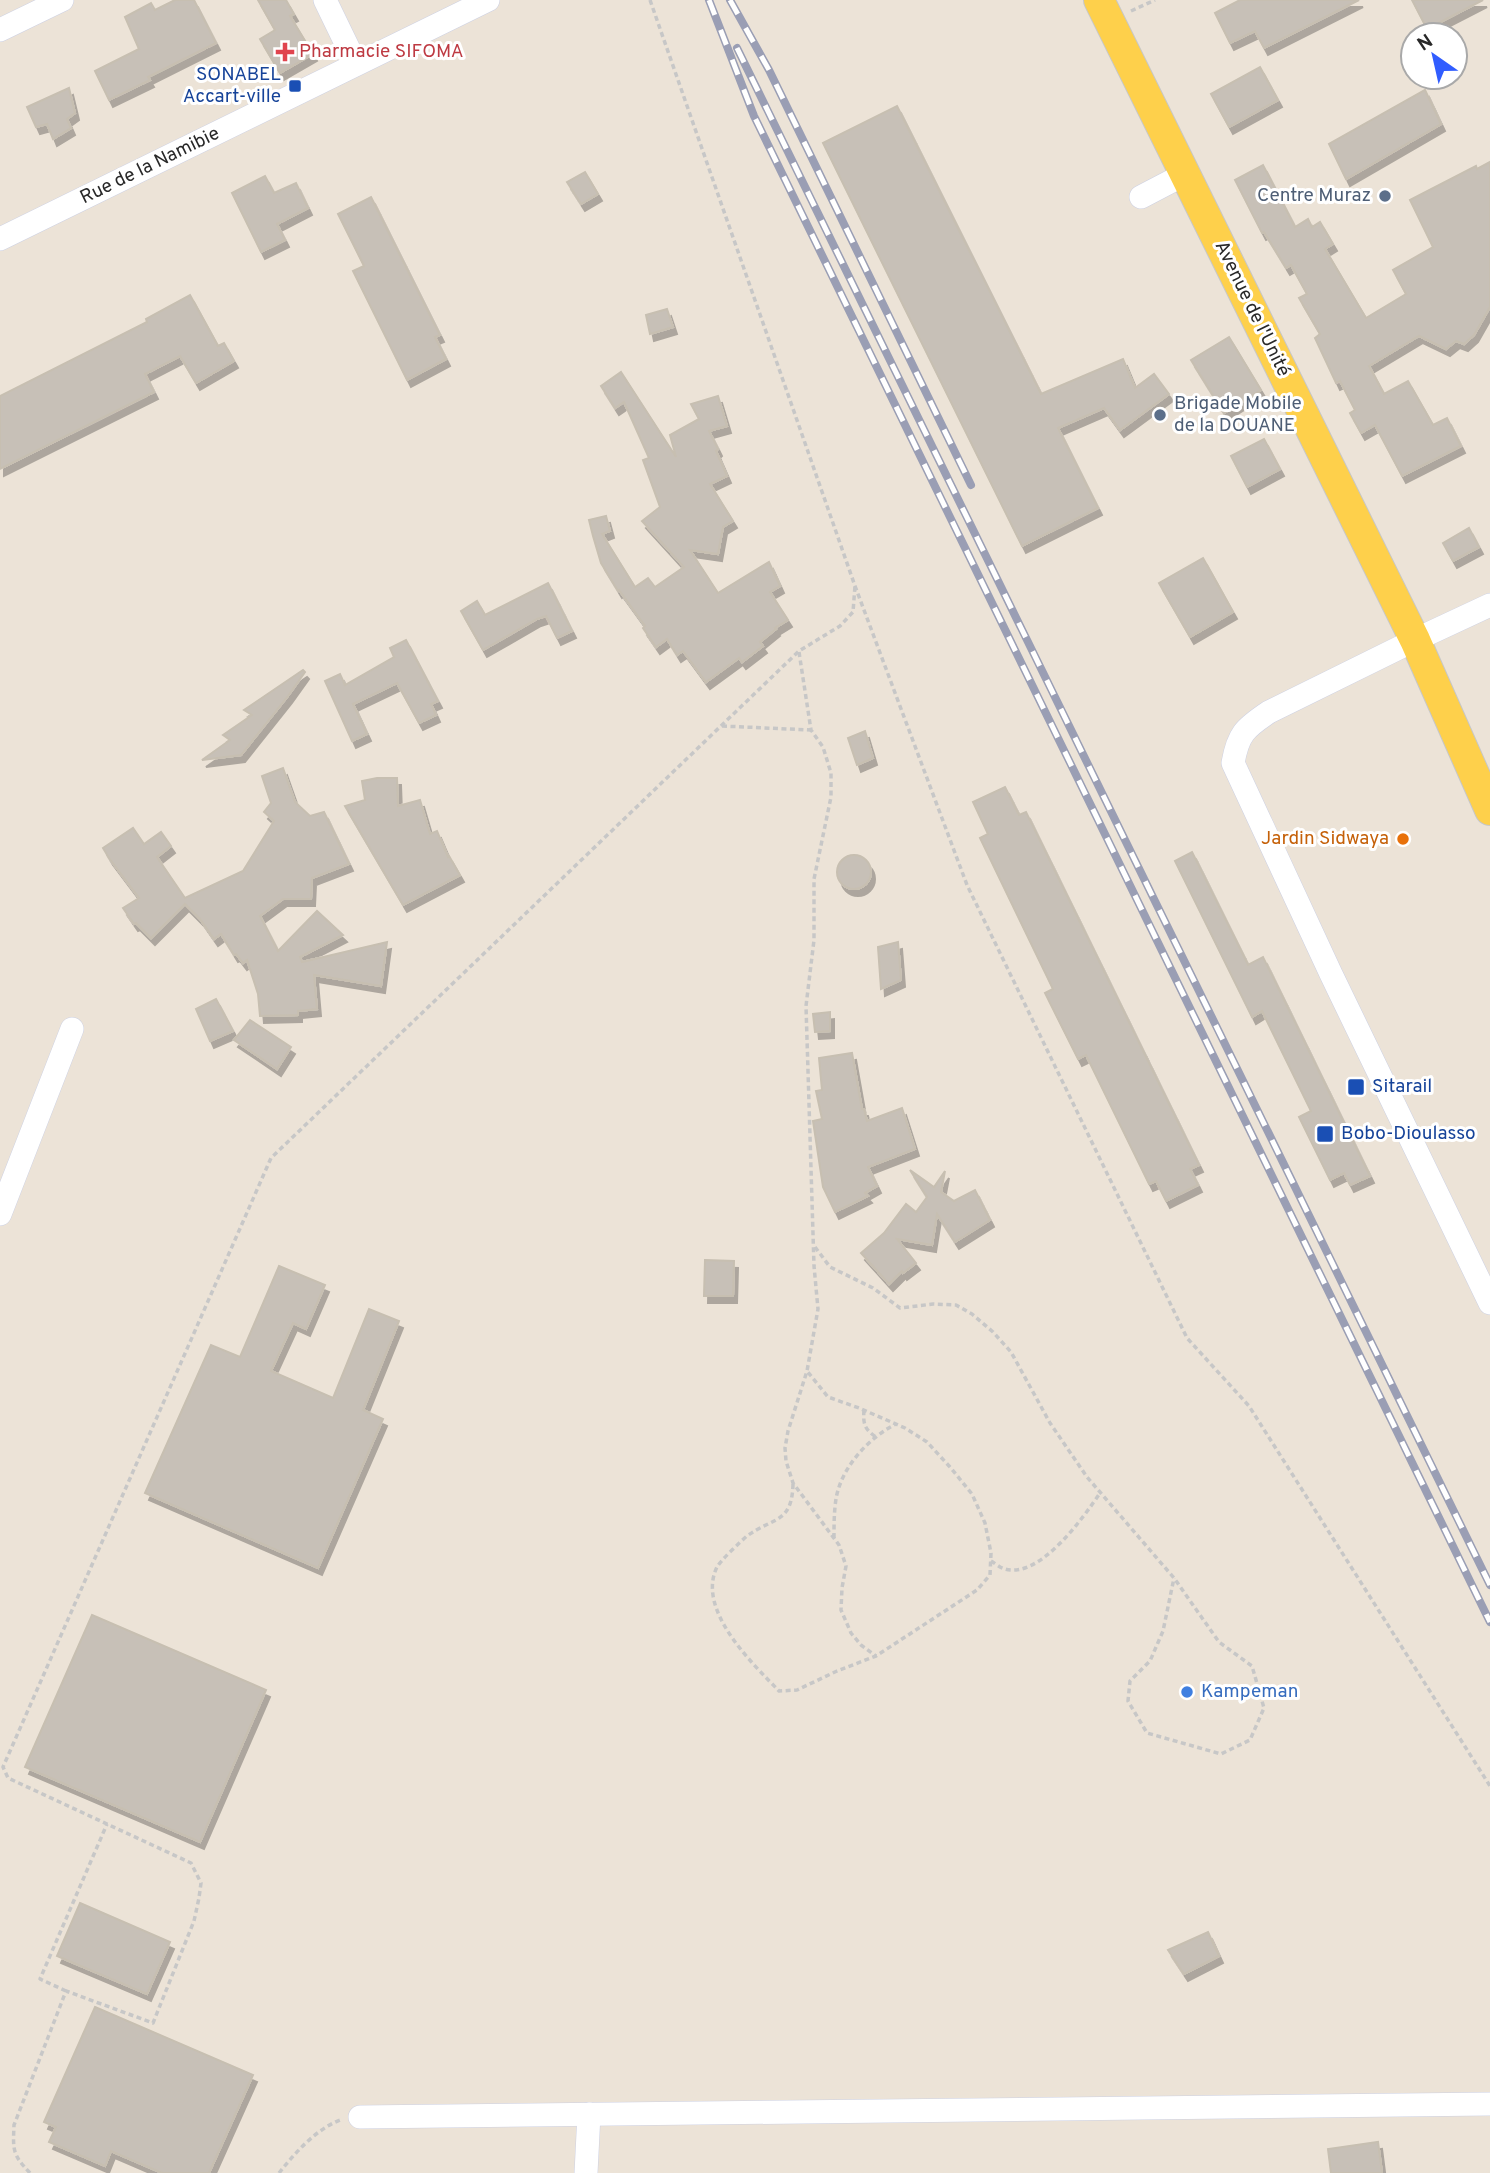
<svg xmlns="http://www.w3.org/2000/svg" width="1490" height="2173" viewBox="0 0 1490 2173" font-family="Overpass,sans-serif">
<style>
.building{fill:#c7c0b7;stroke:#c7bfb1;stroke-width:2;filter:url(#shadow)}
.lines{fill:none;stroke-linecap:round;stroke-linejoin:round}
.minor-casing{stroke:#cdd1e3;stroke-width:24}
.major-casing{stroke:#c7c7c7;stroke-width:32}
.path{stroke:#c7c7c7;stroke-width:3.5;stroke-dasharray:5 3.5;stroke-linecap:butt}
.minor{stroke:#fff;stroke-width:23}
.major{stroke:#fed04b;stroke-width:30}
.rail-casing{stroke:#9a9eb4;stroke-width:8}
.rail{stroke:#fff;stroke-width:5;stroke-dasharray:16;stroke-linecap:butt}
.health-dot{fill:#e0444e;stroke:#fff;stroke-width:2.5}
.transit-dot{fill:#1a4fb4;stroke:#fff;stroke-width:2.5}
.service-dot{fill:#5c6f8a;stroke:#fff;stroke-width:2.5}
.food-dot{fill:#e8710a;stroke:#fff;stroke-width:2.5}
.shop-dot{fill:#3f7fe0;stroke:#fff;stroke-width:2.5}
.labels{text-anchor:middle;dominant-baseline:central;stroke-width:6;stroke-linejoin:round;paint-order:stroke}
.health-label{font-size:19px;fill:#be3a42;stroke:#fff;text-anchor:start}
.transit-label{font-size:19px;fill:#164399;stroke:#fff;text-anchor:start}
.street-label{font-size:19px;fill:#282828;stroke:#fff}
.service-label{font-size:19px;fill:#4e5e75;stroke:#fff;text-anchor:end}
.food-label{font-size:19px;fill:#c56008;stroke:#fff;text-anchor:end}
.shop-label{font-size:19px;fill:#366cbe;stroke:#fff;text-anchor:start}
</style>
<defs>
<filter id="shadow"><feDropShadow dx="4" dy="7" stdDeviation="0" flood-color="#0004"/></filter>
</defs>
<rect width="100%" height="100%" fill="#ece3d7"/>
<g class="building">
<path d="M175,0H194L216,43L148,77L150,80L109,100L95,71L139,49L125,17L151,3L155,10Z"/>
<path d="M258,0H286L294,14L290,16L313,54L280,73L260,39L275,30Z"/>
<path d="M1240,0H1359L1264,48L1255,31L1230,43L1215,13Z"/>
<path d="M1412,0H1483L1427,29Z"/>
<path d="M1260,67L1278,100L1229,127L1211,94Z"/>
<path d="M69,88L75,113L67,119L71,128L53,139L47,124L36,127L27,107Z"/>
<path d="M1425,90L1441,124L1346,179L1329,144Z"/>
<path d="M897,106L1041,394L1123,359L1135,388L1154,374L1169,394L1120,430L1104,408L1058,428L1098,508L1022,546L823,143Z"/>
<path d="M1490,162V307L1474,335L1464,344L1456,341L1446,349L1419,336L1369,366L1384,394L1408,381L1433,425L1447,418L1461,446L1402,476L1375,425L1361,433L1350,413L1355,410L1340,381L1336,383L1315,338L1320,334L1299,298L1307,294L1291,265L1286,268L1264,232L1262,233L1235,180L1263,165L1295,227L1308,219L1312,227L1320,222L1333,244L1325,249L1366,318L1406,294L1393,270L1433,247L1410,200L1476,166L1477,169Z"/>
<path d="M585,172L598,194L581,204L567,182Z"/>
<path d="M265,176L274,193L296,183L308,208L277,224L285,240L261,252L232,193Z"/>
<path d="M371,197L440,335L435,337L446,359L407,380L353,271L364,266L338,214Z"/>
<path d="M190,295L218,346L224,343L234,361L196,383L180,356L145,374L154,392L0,469V396L147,322L146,319Z"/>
<path d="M667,309L673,327L650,334L646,315Z"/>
<path d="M1229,337L1261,390L1224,413L1191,360Z"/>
<path d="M621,372L676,457L670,435L699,419L691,404L718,396L727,426L709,431L718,449L716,451L727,476L710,484L733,521L723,527L718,554L690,550L718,593L769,562L780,586L770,592L788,620L775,628L776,629L760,642L763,646L742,662L739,658L706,682L683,651L677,655L667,639L656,647L643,628L645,626L619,590L618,591L601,563L593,536L589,520L606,516L610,531L602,534L635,587L648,578L655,587L684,567L642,521L660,507L643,460L649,458L624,402L615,408L601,386Z"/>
<path d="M1264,439L1280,469L1247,487L1231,456Z"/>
<path d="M1469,528L1479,547L1453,561L1443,543Z"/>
<path d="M1203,558L1233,612L1190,637L1159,583Z"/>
<path d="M548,583L572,631L557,638L546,616L537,619L483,650L461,611L477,601L485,615Z"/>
<path d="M406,640L438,701L431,704L436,715L419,723L397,683L353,704L367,734L352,741L325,681L340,674L345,685L394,657L390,648Z"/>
<path d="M303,670L305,672L288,696L241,755L202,760L230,740L223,735L252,715L244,710Z"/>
<path d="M865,731L873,758L857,765L848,738Z"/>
<path d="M283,768L295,802L310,816L324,812L349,864L312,878L311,899H283L260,916L278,951L317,911L343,935L300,957L302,962L387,942L381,986L314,975L317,1009L298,1011V1015L260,1016L258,994L247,960L243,963L236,954L234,955L221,934L214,939L200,919L185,904L151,938L136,923L134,924L123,908L139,898L109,858L103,848L133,828L144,844L161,832L171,846L157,857L185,898L243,871L274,821L264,812L271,803L262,776Z"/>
<path d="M377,778H397L398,806L420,800L430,834L437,831L448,857L449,856L460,875L403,905L345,806L365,800L362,781Z"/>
<path d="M1005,787L1019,815L1026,812L1199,1165L1190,1169L1198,1185L1166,1201L1156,1181L1149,1184L1086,1055L1078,1059L1045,993L1053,989L980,838L988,834L973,802Z"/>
<path d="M1192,852L1248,965L1263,957L1370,1176L1350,1185L1344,1173L1330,1180L1299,1117L1311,1111L1262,1011L1252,1017L1175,861Z"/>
<circle cx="854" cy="872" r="17"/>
<path d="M898,942L901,980L881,989L878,947Z"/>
<path d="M216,999L233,1031L210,1041L196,1009Z"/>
<path d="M830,1012V1031L815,1032L813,1014Z"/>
<path d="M250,1020L291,1047L277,1069L234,1040Z"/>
<path d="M852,1053L862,1109H864L867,1121L902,1108L915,1149L868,1167L877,1186L865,1193L868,1196L835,1212L823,1187L813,1121L822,1119L816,1091L822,1090L819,1058Z"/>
<path d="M910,1170L934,1187L945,1171L941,1192L954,1201L975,1190L990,1220L955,1242L937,1214L932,1245L897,1239L916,1263L903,1273L902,1271L889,1284L861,1253L884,1233L906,1204L916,1212L927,1197Z"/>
<path d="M705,1260L734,1261L733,1296H704Z"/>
<path d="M279,1266L325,1285L306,1329L293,1323L271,1371L333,1398L369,1309L399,1321L363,1410L383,1419L318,1568L145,1493L211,1345L240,1357Z"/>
<path d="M92,1615L266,1690L200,1842L25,1767Z"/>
<path d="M80,1903L170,1942L147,1994L57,1956Z"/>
<path d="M1208,1932L1219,1956L1184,1974L1168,1950Z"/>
<path d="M95,2007L253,2075L209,2173H162L111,2151L105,2166L49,2142L56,2127L44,2122Z"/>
<path d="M1378,2142L1382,2173H1331L1328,2149Z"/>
</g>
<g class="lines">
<defs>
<g id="minor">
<path d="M325,0L356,64"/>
<path d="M0,30L62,0"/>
<path d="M1141,197L1185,174"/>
<path d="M0,239L488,0"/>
<path d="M1490,605L1415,640L1269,712C1245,728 1238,734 1233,763L1331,974L1490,1303"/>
<path d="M0,1214L72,1029"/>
<path d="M360,2117L1490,2104"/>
<path d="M586,2173L589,2114"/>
</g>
<path id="major" d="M1099,0L1415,640L1490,810"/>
</defs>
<use href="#minor" class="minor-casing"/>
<use href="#major" class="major-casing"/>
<g class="path">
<path d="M650,0L855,586L967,885L1187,1338L1249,1406L1490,1786"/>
<path d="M1131,11L1155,0"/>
<path d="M799,652L811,730L823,747L831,773V797L814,879V940L806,1006L814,1266L818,1309L807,1371L788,1431L785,1448L786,1461L793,1483L839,1545L846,1566L842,1588L841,1610L851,1633L861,1645L876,1656"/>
<path d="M722,726L811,730"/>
<path d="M815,1247L830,1267L873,1288L900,1308L933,1304L956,1305L972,1314L993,1332L1011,1352L1050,1423L1087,1477L1174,1578L1219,1642L1252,1666L1264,1708L1250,1740L1221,1754L1147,1733L1128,1701L1130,1681L1150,1661L1163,1631L1174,1578"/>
<path d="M864,1410C863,1423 864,1429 876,1437"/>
<path d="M793,1484C792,1524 773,1517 747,1536C740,1542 721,1560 717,1567C696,1610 752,1663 779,1691L797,1690L837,1671L876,1656L977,1590L990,1575L991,1553L985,1523L972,1494L950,1467L927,1442L905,1428L859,1408L828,1397L807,1371"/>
<path d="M834,1538C834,1525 834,1512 836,1499C841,1468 868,1438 896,1424"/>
<path d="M991,1561C995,1563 1000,1568 1005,1569C1040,1579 1083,1518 1100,1493"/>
<path d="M66,1991L40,1979L107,1824"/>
<path d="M30,2173C12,2154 13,2150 14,2125L66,1991L153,2023L194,1921L199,1898L201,1883L191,1863L8,1778L3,1767L271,1158L799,651L840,626L853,612L855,586"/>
<path d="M279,2173C296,2152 315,2130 340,2120"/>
</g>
<use href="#minor" class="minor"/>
<use href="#major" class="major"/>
<defs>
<g id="rail">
<path d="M709,0L754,116L1490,1622"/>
<path d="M730,0L769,70L971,485"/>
<path d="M737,48L1490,1585"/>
</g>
</defs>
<use href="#rail" class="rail-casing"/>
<use href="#rail" class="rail"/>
</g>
<path class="health-dot" d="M281.5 41.5h7v7h7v7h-7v7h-7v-7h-7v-7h7z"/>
<g class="transit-dot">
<rect x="288" y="79" width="14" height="14" rx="3.5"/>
<rect x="1347" y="1078" width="18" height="18" rx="3.5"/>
<rect x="1316" y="1125" width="18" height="18" rx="3.5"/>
</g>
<g class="service-dot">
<circle cx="1385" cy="196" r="7"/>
<circle cx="1160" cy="415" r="7"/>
</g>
<circle class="food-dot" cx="1403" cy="839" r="7"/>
<circle class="shop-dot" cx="1187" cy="1692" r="7"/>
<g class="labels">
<g class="health-label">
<text x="299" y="52">Pharmacie SIFOMA</text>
</g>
<g class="transit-label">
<text x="281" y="75" text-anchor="end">SONABEL<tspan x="281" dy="22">Accart-ville</tspan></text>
<text x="1372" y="1087">Sitarail</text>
<text x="1341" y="1134">Bobo-Dioulasso</text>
</g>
<g class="street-label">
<text transform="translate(150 166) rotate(-26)">Rue de la Namibie</text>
<text transform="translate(1252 309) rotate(64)">Avenue de l'Unité</text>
</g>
<g class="service-label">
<text x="1371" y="196">Centre Muraz</text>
<text x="1174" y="404" text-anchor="start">Brigade Mobile<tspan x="1174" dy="22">de la DOUANE</tspan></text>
</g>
<g class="food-label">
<text x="1389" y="839">Jardin Sidwaya</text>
</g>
<g class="shop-label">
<text x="1201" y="1692">Kampeman</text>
</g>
</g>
<g transform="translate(1434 56) rotate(326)"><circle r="33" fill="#ffffff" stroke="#a9a9a9" stroke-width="2"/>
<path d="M0-5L12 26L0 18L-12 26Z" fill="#315dff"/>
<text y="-10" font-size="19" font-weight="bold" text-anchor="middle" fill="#282828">N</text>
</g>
</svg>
